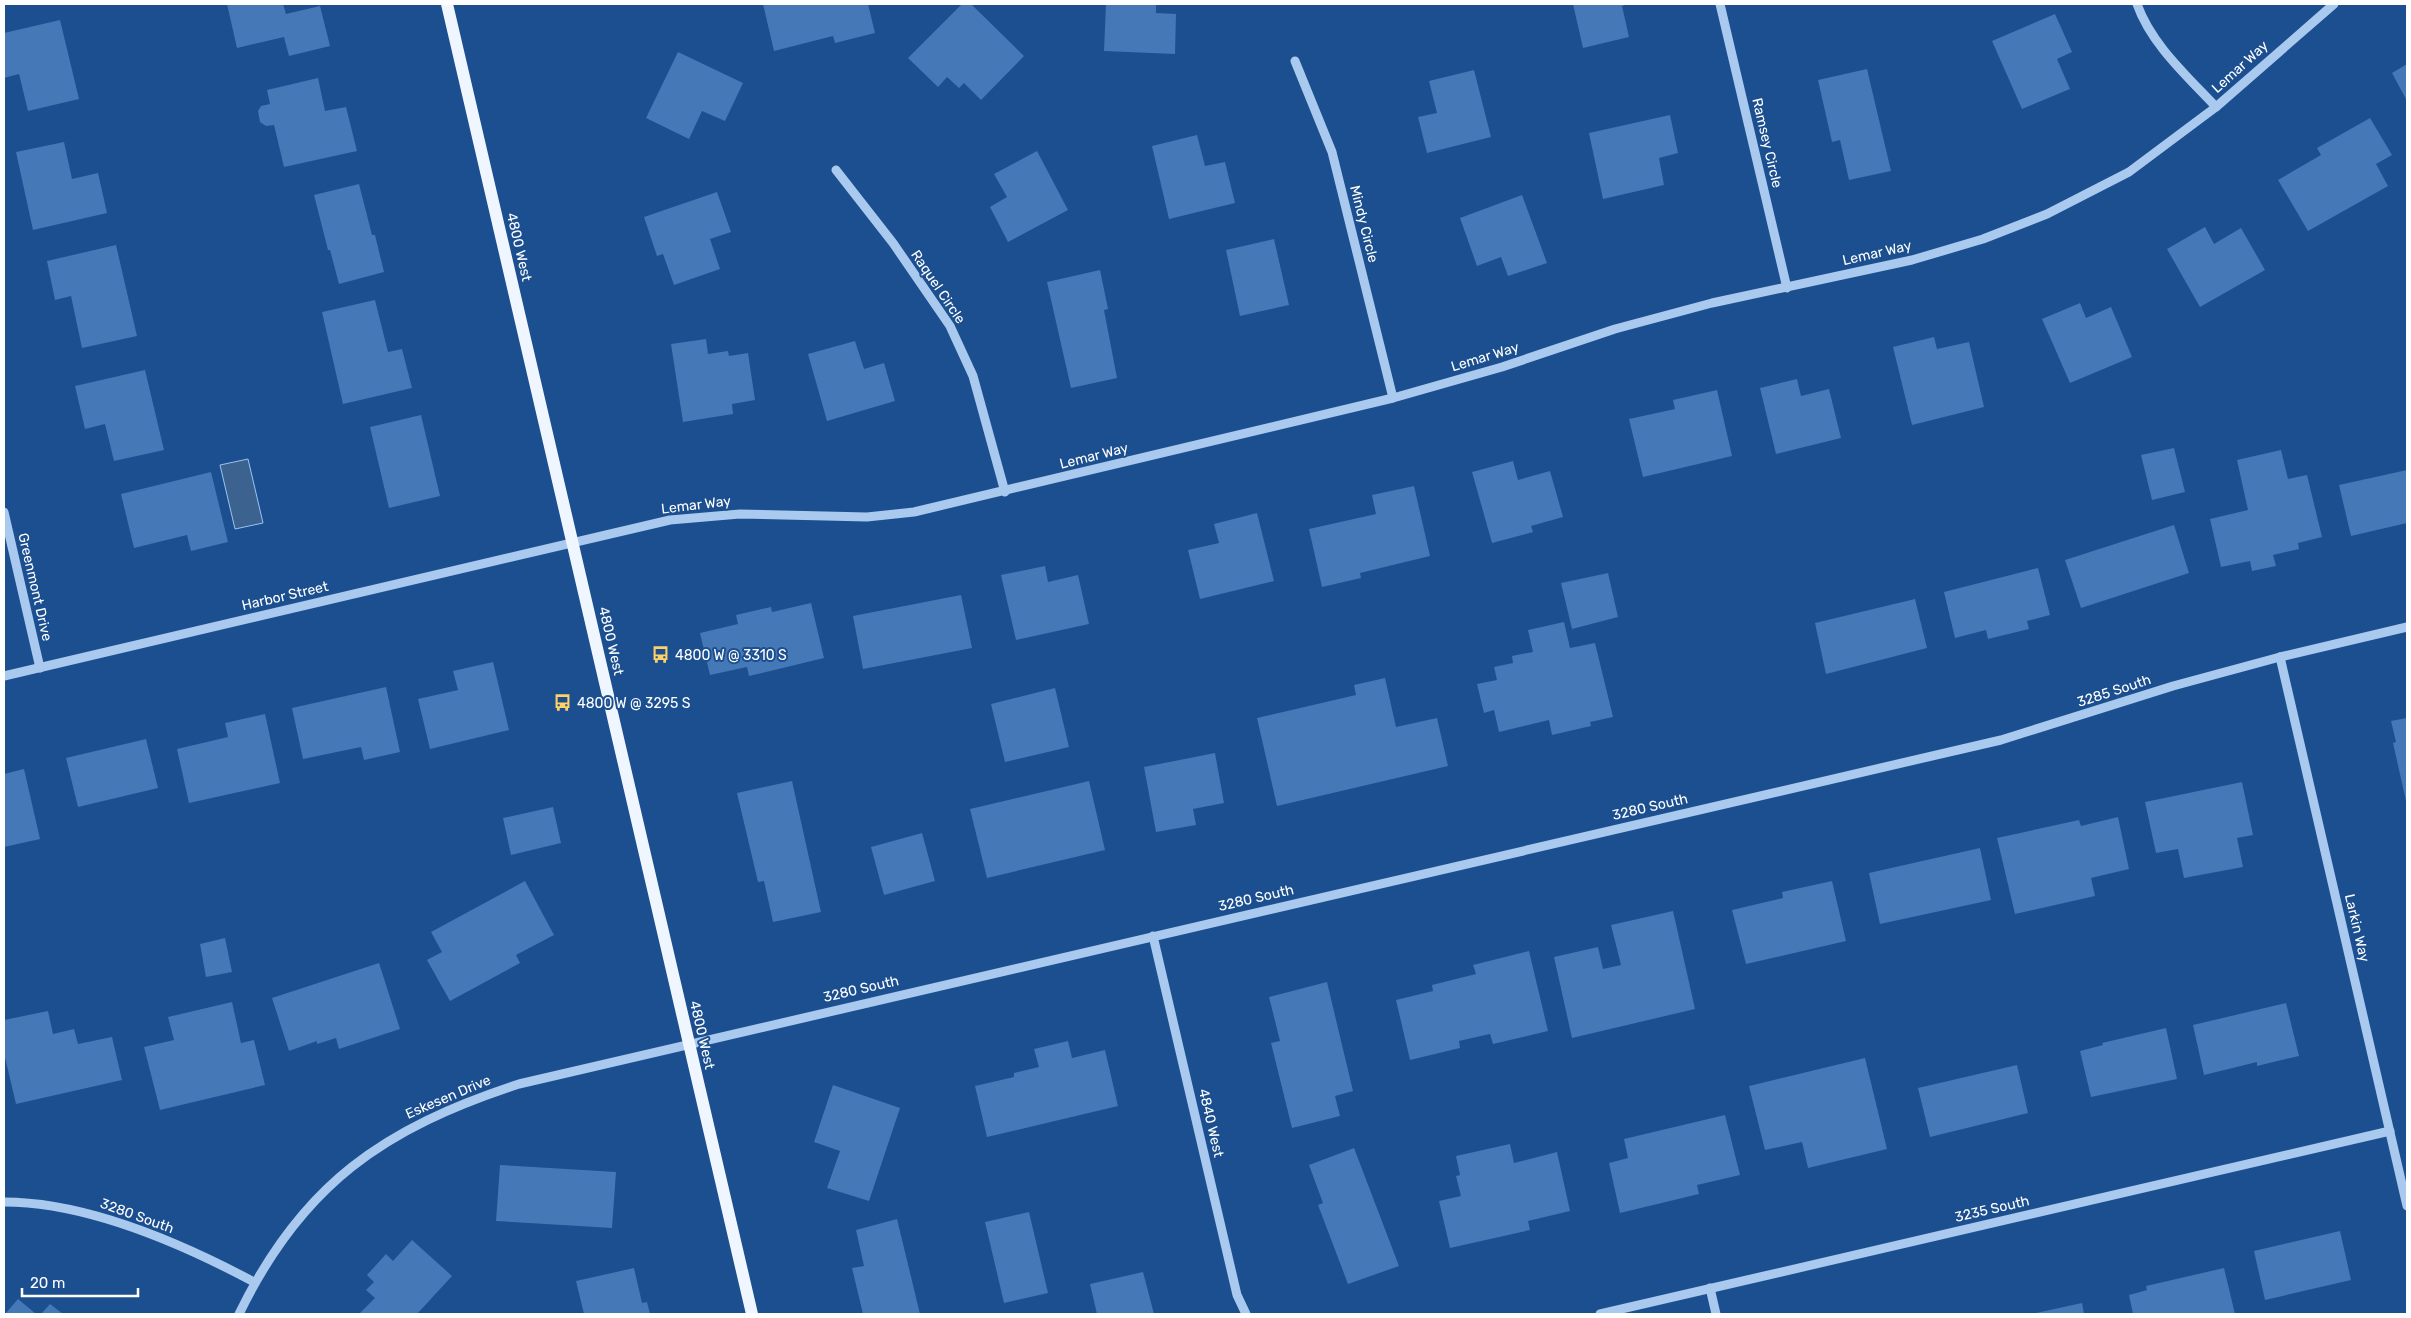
<svg xmlns="http://www.w3.org/2000/svg" width="2411" height="1318" viewBox="0 0 2411 1318" font-family="Rubik,sans-serif">
<style>
.water{fill:#3c6290;stroke:#9cc4f0}
.building{fill:#4478b7}
.lines{fill:none;stroke-linecap:round;stroke-linejoin:round}
.minor{stroke:#a9c9ee;stroke-width:9}
.major{stroke:#f0f6ff;stroke-width:12}
.labels{text-anchor:middle;dominant-baseline:central;stroke-width:4;stroke-linejoin:round;paint-order:stroke}
.street-label{font-size:14px;fill:#fff;stroke:#1b4f8f}
.poi-label{font-size:14px;fill:#fff;stroke:#1b4f8f;text-anchor:start}
</style>
<rect width="100%" height="100%" fill="#1b4f8f"/>
<path class="water" d="M248,459L263,523L235,529L220,465Z"/>
<g class="building">
<path d="M227,4H283L286,14L320,6L330,46L289,56L284,37L237,48Z"/>
<path d="M763,4H868L875,33L835,43L833,36L774,51Z"/>
<path d="M962,4H971L1024,56L981,100L964,83L959,88L947,77L938,87L908,58Z"/>
<path d="M1106,4H1156V13L1176,14L1175,54L1104,51Z"/>
<path d="M1573,4H1628L1622,6L1629,37L1583,48Z"/>
<path d="M2055,14L2072,52L2057,59L2070,89L2022,109L1992,41Z"/>
<path d="M60,20L79,99L28,111L19,74L4,78V33Z"/>
<path d="M678,52L743,83L725,121L702,111L689,139L646,118Z"/>
<path d="M2407,64V101L2392,73Z"/>
<path d="M1867,69L1891,171L1849,180L1840,140L1832,142L1818,80Z"/>
<path d="M1474,70L1491,137L1427,153L1418,117L1437,113L1429,81Z"/>
<path d="M318,78L325,111L346,107L357,151L284,167L274,125L266,126L260,122L258,111L261,106L270,104L267,90Z"/>
<path d="M1670,115L1678,153L1659,158L1664,185L1603,199L1589,133Z"/>
<path d="M2370,118L2392,155L2376,164L2388,186L2308,231L2278,180L2321,155L2317,148Z"/>
<path d="M1197,135L1205,166L1225,162L1235,203L1169,219L1152,146Z"/>
<path d="M64,142L72,179L98,173L107,213L33,230L16,152Z"/>
<path d="M1037,151L1068,210L1008,242L990,207L1007,197L994,174Z"/>
<path d="M359,184L372,235H375L384,272L339,284L330,250H328L314,195Z"/>
<path d="M717,192L731,232L710,239L720,269L674,285L663,254L657,256L644,217Z"/>
<path d="M1522,195L1547,263L1508,276L1501,257L1477,266L1460,218Z"/>
<path d="M2205,227L2214,244L2241,228L2265,270L2200,307L2167,249Z"/>
<path d="M1274,239L1289,305L1240,316L1226,250Z"/>
<path d="M116,245L137,336L82,348L71,296L55,300L47,261Z"/>
<path d="M1100,270L1108,309L1104,310L1117,378L1071,388L1047,282Z"/>
<path d="M375,300L388,352L402,349L412,388L343,404L322,312Z"/>
<path d="M2080,303L2086,318L2111,307L2132,357L2070,383L2042,319Z"/>
<path d="M1934,337L1937,349L1969,342L1984,407L1912,425L1893,347Z"/>
<path d="M706,339L708,354L728,351L729,356L748,353L755,400L732,404L733,414L683,422L671,344Z"/>
<path d="M855,341L864,369L884,363L895,401L827,421L808,354Z"/>
<path d="M145,370L164,450L114,461L105,424L85,429L75,386Z"/>
<path d="M1797,379L1801,396L1829,389L1841,438L1776,454L1760,388Z"/>
<path d="M1717,390L1732,456L1643,477L1629,419L1675,409L1673,400Z"/>
<path d="M421,415L440,496L389,508L370,427Z"/>
<path d="M2174,448L2185,492L2152,500L2141,455Z"/>
<path d="M2281,450L2288,479L2307,475L2322,537L2298,543L2299,549L2273,555L2276,566L2252,571L2250,561L2221,567L2210,519L2248,510L2237,460Z"/>
<path d="M1513,461L1518,480L1550,471L1563,517L1531,526L1533,532L1492,543L1472,472Z"/>
<path d="M2407,470V523L2351,536L2339,485Z"/>
<path d="M211,472L228,542L191,551L187,535L134,548L121,494Z"/>
<path d="M1414,486L1430,556L1360,573L1361,578L1322,587L1309,529L1376,514L1372,495Z"/>
<path d="M1257,513L1274,581L1200,599L1188,550L1219,543L1214,524Z"/>
<path d="M2174,525L2189,573L2081,608L2065,560Z"/>
<path d="M1045,566L1048,582L1078,575L1089,624L1016,640L1001,575Z"/>
<path d="M2038,568L2050,615L2027,621L2029,629L1988,639L1986,630L1955,638L1944,592Z"/>
<path d="M1608,573L1618,617L1572,629L1561,583Z"/>
<path d="M961,595L972,648L863,669L853,616Z"/>
<path d="M1915,599L1927,648L1826,674L1815,623Z"/>
<path d="M811,603L824,658L749,676L747,667L710,675L700,633L738,624L736,615L771,607L772,612Z"/>
<path d="M1564,622L1570,648L1595,643L1613,717L1590,722L1591,726L1552,735L1549,720L1499,732L1494,710L1484,713L1477,684L1497,680L1494,667L1513,663L1512,656L1533,652L1528,630Z"/>
<path d="M493,662L509,730L430,749L418,699L458,690L453,671Z"/>
<path d="M1385,678L1396,727L1437,718L1448,766L1277,806L1257,718L1356,695L1354,685Z"/>
<path d="M386,687L400,752L364,760L361,747L303,759L292,708Z"/>
<path d="M1055,688L1069,747L1005,762L991,704Z"/>
<path d="M265,714L280,783L189,803L177,749L228,737L225,723Z"/>
<path d="M2407,718V801H2406L2393,743L2396,742L2391,721Z"/>
<path d="M146,739L158,788L78,807L66,758Z"/>
<path d="M1215,753L1224,803L1193,809L1196,825L1156,832L1144,767Z"/>
<path d="M24,769L40,839L4,847V774Z"/>
<path d="M792,781L821,912L773,922L764,881L758,882L737,793Z"/>
<path d="M1089,781L1105,850L987,878L970,809Z"/>
<path d="M2242,782L2253,835L2237,838L2243,867L2184,878L2178,849L2156,853L2145,802Z"/>
<path d="M553,807L561,843L511,855L503,818Z"/>
<path d="M2118,817L2129,869L2091,878L2095,896L2015,914L1997,838L2079,820L2081,826Z"/>
<path d="M922,833L935,881L884,895L871,847Z"/>
<path d="M1980,848L1991,900L1880,924L1869,873Z"/>
<path d="M525,881L554,935L516,955L520,963L450,1001L427,960L442,952L431,932Z"/>
<path d="M1832,881L1846,941L1746,964L1732,910L1783,898L1782,892Z"/>
<path d="M1673,911L1695,1009L1572,1038L1554,957L1598,947L1603,969L1621,965L1611,925Z"/>
<path d="M225,938L232,972L206,977L200,944Z"/>
<path d="M1529,951L1548,1031L1493,1044L1490,1034L1459,1041L1460,1048L1410,1060L1396,1000L1433,991L1432,985L1476,974L1473,965Z"/>
<path d="M379,963L400,1029L339,1049L336,1038L317,1044V1041L289,1051L272,998Z"/>
<path d="M1327,982L1353,1091L1335,1096L1340,1116L1292,1128L1271,1043L1280,1041L1269,997Z"/>
<path d="M232,1002L241,1043L254,1040L265,1085L160,1110L144,1047L174,1040L168,1017Z"/>
<path d="M2286,1003L2299,1056L2257,1066V1062L2204,1075L2193,1025Z"/>
<path d="M48,1011L53,1034L74,1029L78,1044L112,1037L122,1080L16,1104L4,1053V1020Z"/>
<path d="M2166,1028L2177,1079L2091,1097L2080,1051L2103,1045L2102,1043Z"/>
<path d="M1068,1041L1072,1058L1105,1050L1118,1106L987,1137L975,1086L1014,1077V1073L1039,1067L1034,1049Z"/>
<path d="M1865,1058L1887,1149L1808,1168L1802,1142L1765,1150L1749,1086Z"/>
<path d="M2017,1065L2028,1113L1930,1137L1918,1088Z"/>
<path d="M833,1085L900,1108L869,1201L827,1188L840,1151L814,1142Z"/>
<path d="M1725,1115L1740,1175L1697,1185L1699,1194L1620,1213L1609,1163L1628,1158L1624,1139Z"/>
<path d="M1510,1144L1514,1163L1557,1152L1570,1211L1528,1221L1530,1230L1450,1248L1439,1201L1461,1196L1456,1176L1460,1175L1456,1156Z"/>
<path d="M1354,1148L1399,1266L1348,1284L1318,1205L1323,1203L1309,1165Z"/>
<path d="M500,1165L616,1172L612,1228L496,1221Z"/>
<path d="M1029,1212L1048,1293L1004,1303L985,1222Z"/>
<path d="M897,1219L920,1314H863L852,1268L864,1266L856,1230Z"/>
<path d="M2340,1231L2351,1280L2265,1300L2254,1251Z"/>
<path d="M412,1240L452,1276L417,1314H359L375,1298L366,1290L374,1282L367,1275L386,1254L393,1261Z"/>
<path d="M634,1268L642,1303L647,1302L650,1314H584L576,1281Z"/>
<path d="M2224,1268L2235,1314H2133L2129,1295L2147,1290L2146,1286Z"/>
<path d="M1143,1272L1154,1314H1097L1090,1284Z"/>
<path d="M18,1299L36,1314H5Z"/>
<path d="M2082,1303L2084,1314H2036V1313Z"/>
<path d="M50,1304L63,1314H41Z"/>
</g>
<g class="lines">
<g class="minor">
<path d="M1720,4L1787,288"/>
<path d="M2137,4C2151,44 2187,76 2216,107"/>
<path d="M1295,61L1332,152L1393,398"/>
<path d="M836,170L893,243L950,326L973,376L1005,492"/>
<path d="M4,512L40,668"/>
<path d="M2280,657L2407,1206"/>
<path d="M4,676L670,520L740,514L867,517L914,512L1393,398L1502,367L1615,329L1712,303L1912,260L1983,239L2047,214L2129,172L2216,107L2334,4"/>
<path d="M1153,936L1237,1295L1246,1314"/>
<path d="M4,1202C88,1202 181,1243 254,1282"/>
<path d="M1710,1288L1716,1314"/>
<path d="M239,1314C302,1184 384,1128 519,1084L2001,740L2173,686L2280,657L2407,627"/>
<path d="M1600,1314L2390,1131"/>
</g>
<path class="major" d="M447,4L752,1314"/>
</g>
<defs>
<symbol id="bus-bare" viewBox="-9 -9 18 18"><path d="M-5-6H5V4H4V6H2V4H-2V6H-4V4H-5ZM-3.5-4V0h7V-4ZM-3.5 1.2v1.5H-2V1.2ZM2 1.2v1.5H3.5V1.2Z" fill="#ffd166" stroke="#1b4f8f" stroke-width="2.5" paint-order="stroke"/></symbol>
</defs>
<g fill-rule="evenodd">
<use href="#bus-bare" x="648" y="642" width="25" height="25"/>
<use href="#bus-bare" x="550" y="690" width="25" height="25"/>
</g>
<g class="labels">
<g class="street-label">
<text transform="translate(2240 67) rotate(-42)">Lemar Way</text>
<text transform="translate(1767 143) rotate(77)">Ramsey Circle</text>
<text transform="translate(1364 224) rotate(76)">Mindy Circle</text>
<text transform="translate(519 247) rotate(77)">4800 West</text>
<text transform="translate(1877 253) rotate(-13)">Lemar Way</text>
<text transform="translate(938 287) rotate(56)">Raquel Circle</text>
<text transform="translate(1485 357) rotate(-17)">Lemar Way</text>
<text transform="translate(1094 456) rotate(-14)">Lemar Way</text>
<text transform="translate(696 505) rotate(-7)">Lemar Way</text>
<text transform="translate(35 587) rotate(77)">Greenmont Drive</text>
<text transform="translate(285 596) rotate(-13)">Harbor Street</text>
<text transform="translate(611 641) rotate(77)">4800 West</text>
<text transform="translate(2114 691) rotate(-18)">3285 South</text>
<text transform="translate(1650 807) rotate(-13)">3280 South</text>
<text transform="translate(1256 898) rotate(-13)">3280 South</text>
<text transform="translate(2357 928) rotate(77)">Larkin Way</text>
<text transform="translate(861 989) rotate(-13)">3280 South</text>
<text transform="translate(702 1035) rotate(77)">4800 West</text>
<text transform="translate(448 1097) rotate(-23)">Eskesen Drive</text>
<text transform="translate(1211 1123) rotate(77)">4840 West</text>
<text transform="translate(1992 1209) rotate(-13)">3235 South</text>
<text transform="translate(137 1216) rotate(20)">3280 South</text>
</g>
<g class="poi-label">
<text x="675" y="655">4800 W @ 3310 S</text>
<text x="577" y="703">4800 W @ 3295 S</text>
</g>
</g>
<rect width="2411" height="1318" fill="none" stroke="#ffffff" stroke-width="10"/>
<path d="M22 1288v8h116v-8" fill="none" stroke="#ffffff" stroke-width="2.5"/>
<text x="30" y="1288" font-size="15" fill="#ffffff" stroke="#1b4f8f" stroke-width="4" paint-order="stroke">20 m</text>
</svg>
